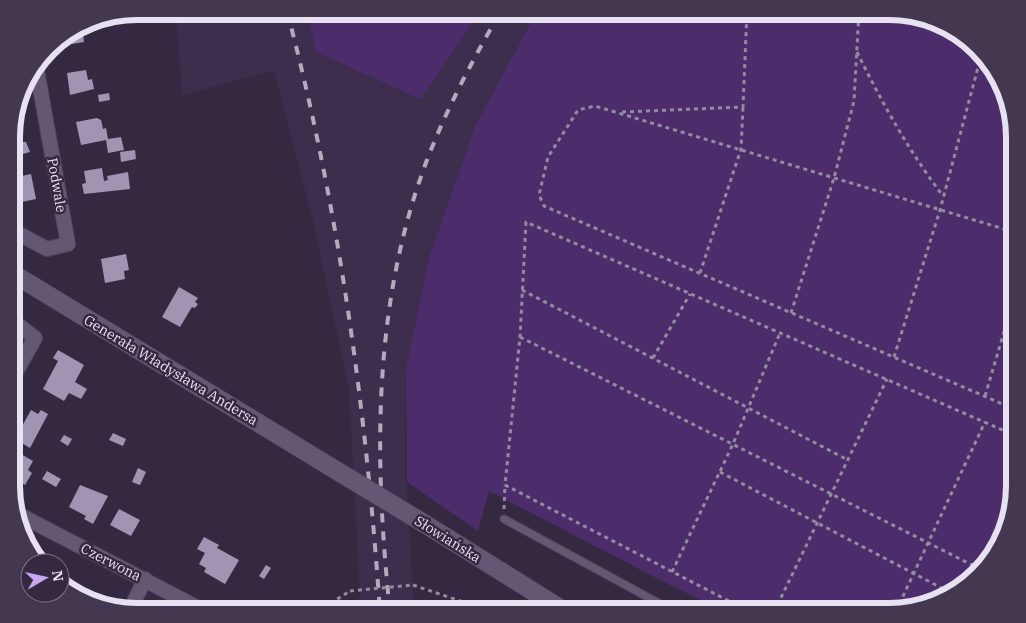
<svg xmlns="http://www.w3.org/2000/svg" width="1026" height="623" viewBox="0 0 1026 623" font-family="'IBM Plex Serif',serif">
<style>
.built{fill:#3d2e4e}
.green{fill:#4c2c6b}
.building{fill:#a194b2}
.lines{fill:none;stroke-linecap:round;stroke-linejoin:round}
.service-casing{stroke:#51475c;stroke-width:9}
.minor-casing{stroke:#51475c;stroke-width:16}
.tertiary-casing{stroke:#51475c;stroke-width:19}
.path{stroke:#958b9f;stroke-width:3;stroke-dasharray:4 4;stroke-linecap:butt}
.service{stroke:#645773;stroke-width:7}
.minor{stroke:#645773;stroke-width:14}
.tertiary{stroke:#645773;stroke-width:18}
.rail{stroke:#b2aabd;stroke-width:4;stroke-dasharray:9 9;stroke-linecap:butt}
.tertiary-bridge-casing{stroke:#51475c;stroke-width:19;stroke-linecap:butt}
.path-bridge{stroke:#958b9f;stroke-width:3;stroke-dasharray:4 4;stroke-linecap:butt}
.tertiary-bridge{stroke:#645773;stroke-width:18}
.labels{text-anchor:middle;dominant-baseline:central;stroke-width:5;stroke-linejoin:round;paint-order:stroke}
.street-label{font-size:14px;fill:#e8e1f1;stroke:#352942}
.rim{fill:none;stroke:#e8e1f1;stroke-width:6}
</style>
<rect width="100%" height="100%" fill="#352942"/>
<path class="built" d="M178,11H307L316,52L420,98L481,11H537L476,124L429,257L406,368L405,462L414,612H361L349,389L313,221L274,70L182,95L176,13Z"/>
<g class="green">
<path d="M307,11H420L425,14L427,11H481L420,99L316,52Z"/>
<path d="M537,11H890L959,32L998,74L1014,128V494L994,556L952,595L897,611L726,612L666,583L489,491L478,531L407,482L406,368L429,257L476,124Z"/>
</g>
<g class="building">
<path d="M82,25L84,42L60,46L59,39Z"/>
<path d="M86,70L88,80L92,79L94,89L70,95L67,73Z"/>
<path d="M109,93L110,100L99,102L98,95Z"/>
<path d="M97,118L101,120L103,129L106,128L108,139L121,137L124,150L108,153L106,140L81,145L76,122Z"/>
<path d="M21,131L23,142H26L30,152L12,157V132Z"/>
<path d="M135,150L136,159L121,162L120,152Z"/>
<path d="M102,168L104,181L108,180L107,176L128,172L130,189L84,194L82,184L86,183L84,171Z"/>
<path d="M31,174L36,199L12,204V178Z"/>
<path d="M126,254L129,270L124,271L125,279L105,283L101,259Z"/>
<path d="M179,287L198,298L195,302L198,304L195,308L192,307L180,327L162,317Z"/>
<path d="M58,350L84,365L75,382L87,389L81,399L69,393L64,401L43,389L58,361L53,358Z"/>
<path d="M31,410L38,414L41,410L48,414L30,448L15,439Z"/>
<path d="M113,433L126,439L123,446L109,440Z"/>
<path d="M64,435L72,439L68,446L60,441Z"/>
<path d="M12,449L33,461L28,470L32,473L25,485L12,477Z"/>
<path d="M138,468L146,472L140,485L132,482Z"/>
<path d="M47,471L61,479L56,487L42,479Z"/>
<path d="M80,485L108,496L93,524L84,519L86,516L69,507Z"/>
<path d="M119,509L140,520L131,536L110,525Z"/>
<path d="M204,537L219,545L217,548L239,560L225,584L204,572L206,568L199,564L205,553L197,549Z"/>
<path d="M266,565L271,568L264,579L259,576Z"/>
</g>
<g class="lines">
<defs>
<path id="service" d="M504,519L675,612"/>
<g id="minor">
<path d="M12,230L47,249L68,244L36,65"/>
<path d="M12,320L35,338L12,379"/>
<path d="M16,513L206,612"/>
<path d="M130,610L145,579"/>
</g>
<g id="tertiary">
<path d="M12,273L329,466"/>
<path d="M425,524L566,612"/>
</g>
</defs>
<use href="#service" class="service-casing"/>
<use href="#minor" class="minor-casing"/>
<use href="#tertiary" class="tertiary-casing"/>
<g class="path">
<path d="M857,52C882,103 909,151 943,196"/>
<path d="M622,112L743,107L747,11"/>
<path d="M1014,232L595,106L578,110L548,157L539,195L544,206L1014,409"/>
<path d="M700,273L741,149L743,107"/>
<path d="M522,290L848,460"/>
<path d="M791,313L834,178L854,101L859,11"/>
<path d="M520,337L980,569"/>
<path d="M894,357L940,210L981,56"/>
<path d="M653,358L690,294"/>
<path d="M985,396L1014,298"/>
<path d="M720,472L953,594"/>
<path d="M504,509L505,485"/>
<path d="M672,572L733,444L780,333"/>
<path d="M413,585L469,604L481,612"/>
<path d="M896,611L985,422"/>
<path d="M317,612L350,591"/>
<path d="M750,612L505,485L520,337L526,222L1014,435"/>
<path d="M774,612L887,379"/>
</g>
<use href="#service" class="service"/>
<use href="#minor" class="minor"/>
<use href="#tertiary" class="tertiary"/>
<g class="rail">
<path d="M287,11C339,208 366,408 380,612"/>
<path d="M390,612C374,460 372,305 427,160C447,108 473,59 501,11"/>
</g>
<defs>
<path id="tertiary-bridge" d="M329,466L425,524"/>
</defs>
<use href="#tertiary-bridge" class="tertiary-bridge-casing"/>
<path class="path-bridge" d="M350,591L413,585"/>
<use href="#tertiary-bridge" class="tertiary-bridge"/>
</g>
<g class="labels">
<g class="street-label">
<text transform="translate(57 185) rotate(80)">Podwale</text>
<text transform="translate(171 370) rotate(31)">Generała Władysława Andersa</text>
<text transform="translate(448 539) rotate(32)">Słowiańska</text>
<text transform="translate(111 562) rotate(27)">Czerwona</text>
</g>
</g>
<path d="M0 0H1026V623H0ZM137 20H889A117 117 0 0 1 1006 137V486A117 117 0 0 1 889 603H137A117 117 0 0 1 20 486V137A117 117 0 0 1 137 20Z" fill="#433850" fill-rule="evenodd"/>
<path class="rim" d="M137 20H889A117 117 0 0 1 1006 137V486A117 117 0 0 1 889 603H137A117 117 0 0 1 20 486V137A117 117 0 0 1 137 20Z"/>
<g transform="translate(45 578) rotate(81)"><circle r="24" fill="#352942" stroke="#7d7388"/>
<path d="M0-4L9 19L0 12L-9 19Z" fill="#c7a6ef"/>
<text y="-8" font-size="14" font-weight="bold" text-anchor="middle" fill="#e8e1f1">N</text>
</g>
</svg>
